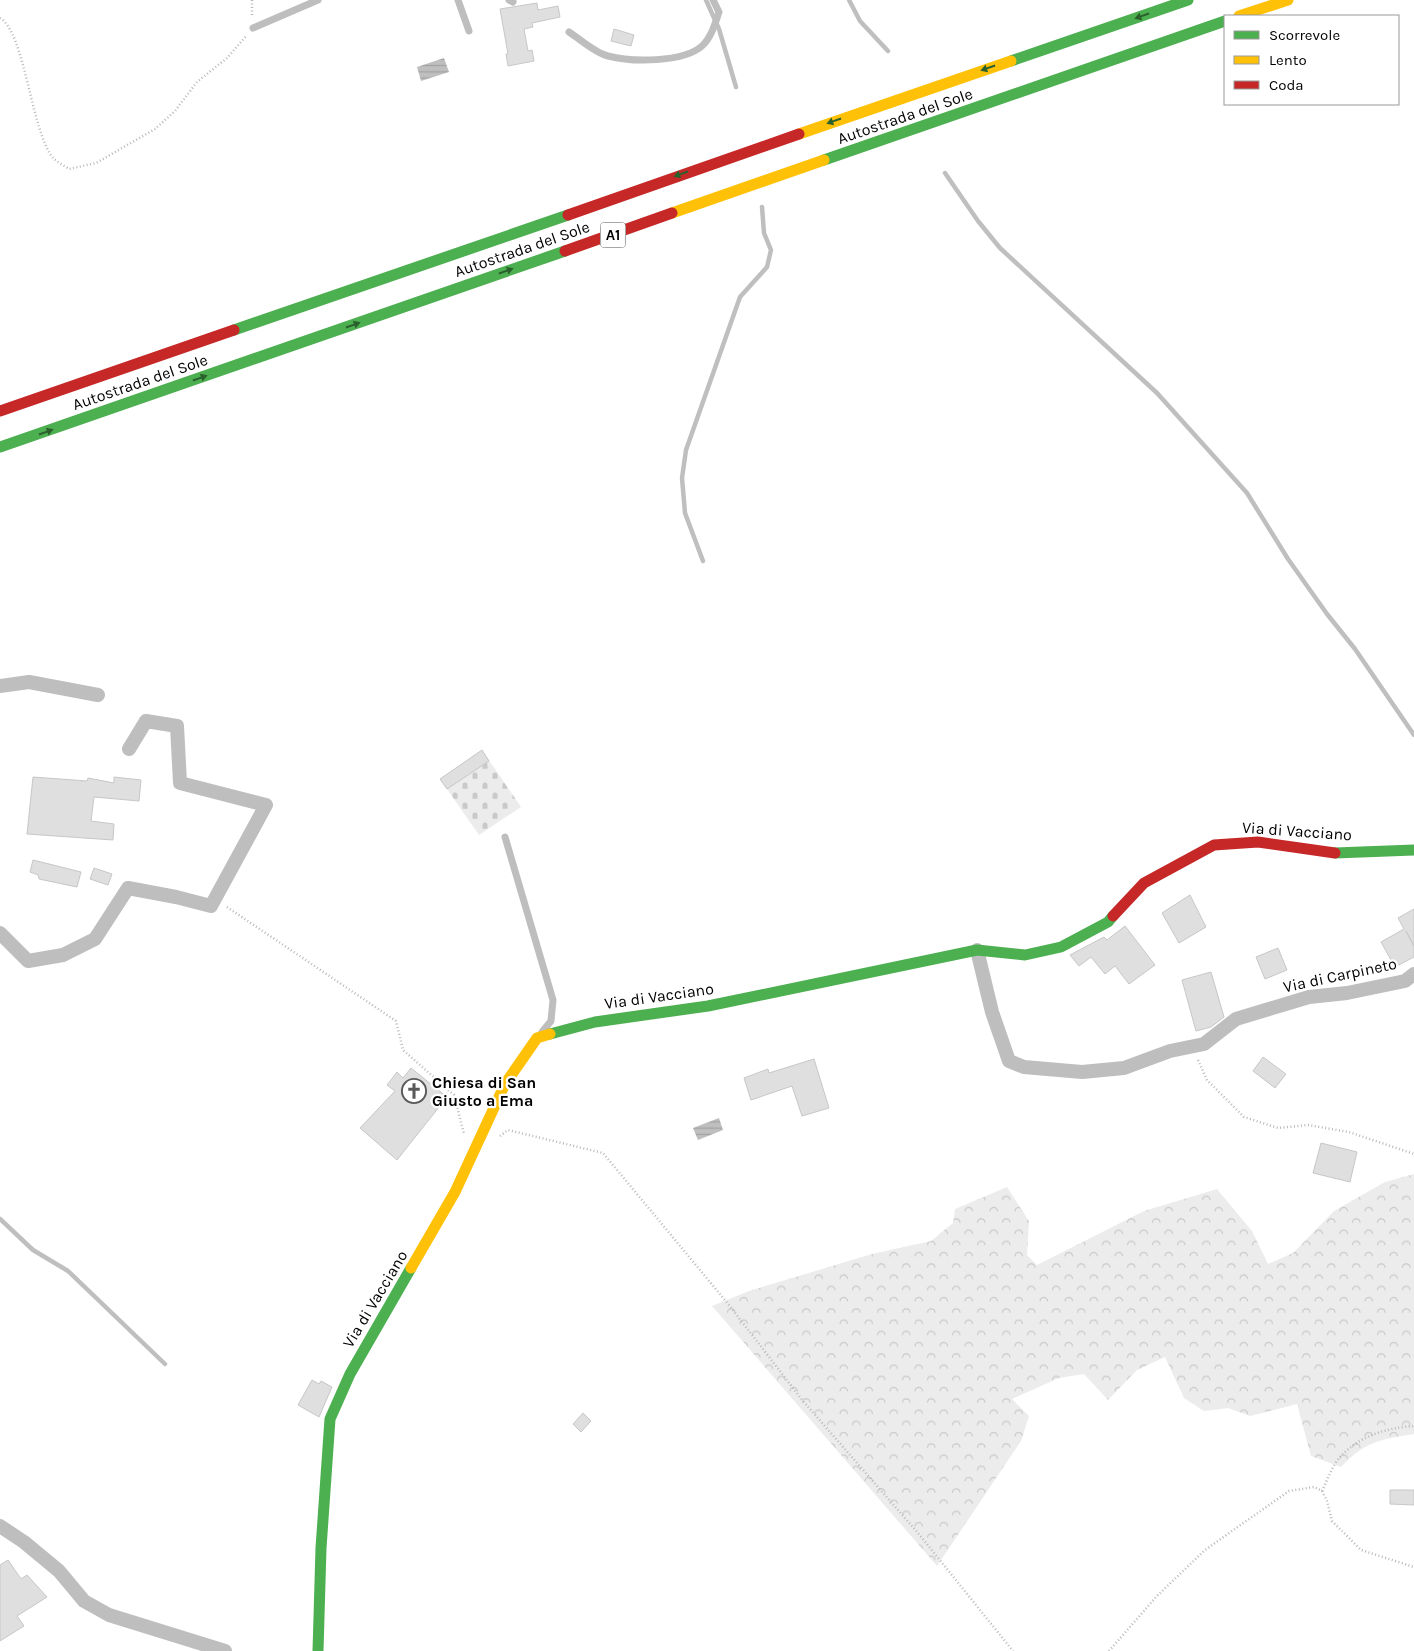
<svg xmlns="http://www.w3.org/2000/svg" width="1414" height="1651" viewBox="0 0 1414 1651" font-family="Karla,sans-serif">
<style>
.forest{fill:url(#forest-crowns)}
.cemetery{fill:url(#cemetery-stones)}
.water{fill:url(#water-rules)}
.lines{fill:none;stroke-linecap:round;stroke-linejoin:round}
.stream{stroke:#bfbfbf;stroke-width:4.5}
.building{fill:#dfdfdf;stroke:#c7c7c7}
.path{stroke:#b9b9b9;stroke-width:2.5;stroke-dasharray:1 2.5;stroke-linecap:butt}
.lane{stroke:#bebebe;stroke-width:7}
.street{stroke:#bebebe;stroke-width:14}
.fast{stroke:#4caf50;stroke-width:11}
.slow{stroke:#ffc107;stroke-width:11}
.jam{stroke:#c62828;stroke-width:11}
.oneway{fill:#2a602c}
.labels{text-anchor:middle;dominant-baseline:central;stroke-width:4.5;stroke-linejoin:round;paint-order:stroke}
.shield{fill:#fff;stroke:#4c4c4c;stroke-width:1}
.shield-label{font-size:15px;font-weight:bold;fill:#000}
.street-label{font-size:16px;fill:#000;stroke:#fff}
.poi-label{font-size:16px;font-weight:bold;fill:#000;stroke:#fff;text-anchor:start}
</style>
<defs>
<pattern id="forest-crowns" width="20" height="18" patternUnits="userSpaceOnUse" patternTransform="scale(1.25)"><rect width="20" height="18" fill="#ececec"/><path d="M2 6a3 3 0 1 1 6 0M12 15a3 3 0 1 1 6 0" fill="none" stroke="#c9c9c9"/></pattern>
<pattern id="cemetery-stones" width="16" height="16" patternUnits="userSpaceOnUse" patternTransform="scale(1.25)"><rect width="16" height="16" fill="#ececec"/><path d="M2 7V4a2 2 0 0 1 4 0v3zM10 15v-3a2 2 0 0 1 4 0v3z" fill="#c9c9c9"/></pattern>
<pattern id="water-rules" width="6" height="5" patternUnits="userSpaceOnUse" patternTransform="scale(1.25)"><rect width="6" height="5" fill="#bfbfbf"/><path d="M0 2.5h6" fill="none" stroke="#a2a2a2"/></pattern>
</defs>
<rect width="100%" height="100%" fill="#fff"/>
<path class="forest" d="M1414,1174V1434C1379,1440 1366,1441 1341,1467L1311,1456L1297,1404L1250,1416L1228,1408L1204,1411L1184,1398L1165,1357L1137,1370L1108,1400L1084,1374L1059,1378L1012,1399L1029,1416L1021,1441L937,1566L712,1306L749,1291L872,1254L931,1241L953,1223L955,1209L1007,1187L1029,1221L1027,1255L1037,1265L1144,1211L1217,1189L1252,1231L1268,1264L1293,1253L1334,1211L1385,1182Z"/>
<path class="cemetery" d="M482,750L521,807L479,835L440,779Z"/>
<g class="water">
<path d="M444,58L449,72L421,81L417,67Z"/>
<path d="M719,1118L723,1130L698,1140L693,1128Z"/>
</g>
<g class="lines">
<g class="stream">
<path d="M706,0L719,29L736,87"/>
<path d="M849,0L860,21L888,51"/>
<path d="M945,173L978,221L1000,248L1157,393L1247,493L1288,559L1327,614L1355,649L1414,735"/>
<path d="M703,561L685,513L682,478L686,450L740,297L767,267L771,250L764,233L762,207"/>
<path d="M0,1219L33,1250L68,1271L165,1364"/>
</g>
</g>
<g class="building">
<path d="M537,3L538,10L558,6L560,17L532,23L533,27L524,29L528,51L532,50L534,61L508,66L506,54H508L500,9Z"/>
<path d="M614,29L634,35L631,46L611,41Z"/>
<path d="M482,750L489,761L447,789L440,779Z"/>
<path d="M33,777L87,781L88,778L114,783V777L141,780L139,801L94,797L91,821L114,824L113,840L27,834Z"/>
<path d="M33,860L81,872L77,887L39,879L38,875L30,872Z"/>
<path d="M94,868L112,874L108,885L90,879Z"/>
<path d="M1190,895L1206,927L1179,943L1162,913Z"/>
<path d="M1414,909V946L1406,931L1414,946V957L1395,967L1381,942L1404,929L1398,918Z"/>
<path d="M1125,926L1155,965L1129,984L1115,966L1105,974L1091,957L1079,966L1070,955L1104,937L1107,940Z"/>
<path d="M1278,948L1287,970L1265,979L1256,957Z"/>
<path d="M1211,972L1224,1017L1211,1027L1196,1031L1182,980Z"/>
<path d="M1263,1057L1286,1074L1275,1088L1253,1071Z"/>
<path d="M814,1059L829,1108L802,1116L792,1086L751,1100L744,1078L768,1069L769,1073Z"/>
<path d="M411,1068L447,1097L397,1160L360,1128L395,1091L387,1085L397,1072L403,1078Z"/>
<path d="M1321,1143L1357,1152L1350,1182L1313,1173Z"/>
<path d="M312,1380L319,1384L321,1381L332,1387L319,1417L298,1405Z"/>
<path d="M583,1413L591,1421L581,1432L573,1424Z"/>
<path d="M1390,1490H1414V1505L1390,1504Z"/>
<path d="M8,1560L21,1579L27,1575L47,1597L17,1616L24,1626L0,1641V1565Z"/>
</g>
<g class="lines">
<g class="path">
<path d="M252,0V17"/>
<path d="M0,18C25,32 31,131 53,158C57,162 65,166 69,169L96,163L155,129L175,111L197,82L227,58L247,35"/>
<path d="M227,907L396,1021L403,1050L454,1095L464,1134"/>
<path d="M1198,1060L1207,1080L1244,1117L1278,1128L1308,1125L1349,1132L1414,1154"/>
<path d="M500,1136L508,1130L603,1153L729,1305L803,1401L918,1533L1013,1651"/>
<path d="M1322,1491C1327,1481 1332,1466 1340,1457C1359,1436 1386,1428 1414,1426"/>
<path d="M1109,1651L1157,1596L1205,1550L1289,1491L1314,1487L1322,1491L1327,1501L1332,1521L1361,1550L1414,1567"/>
</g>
<g class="lane">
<path d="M458,0L469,31"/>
<path d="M509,0L513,2"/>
<path d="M253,28L318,0"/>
<path d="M569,32C580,39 595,53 608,56C631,62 683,63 702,46C711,38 715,24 719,12L713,0"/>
<path d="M505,837L553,1000L551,1021L542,1032"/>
</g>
<g class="street">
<path d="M0,686L29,682L98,695"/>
<path d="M0,933L28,961L63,955L95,939L128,888L176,897L211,906L266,805L180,783L177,726L146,721L129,749"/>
<path d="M977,950L992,1012L1009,1061L1024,1067L1082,1072L1124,1068L1170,1051L1204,1044L1236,1019L1309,997L1347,993L1405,981L1414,974"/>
<path d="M0,1526L24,1542L59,1571L84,1601L109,1615L225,1651"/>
</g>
<g class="fast">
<path d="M1011,61L1188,0"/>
<path d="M824,160L1225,21"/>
<path d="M234,330L568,215"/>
<path d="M0,447L565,251"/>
<path d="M1335,853L1414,850"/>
<path d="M550,1034L595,1022L708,1006L977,950L1025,955L1061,947L1108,922L1113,916"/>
<path d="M318,1651L321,1548L330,1419L350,1374L411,1268"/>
</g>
<g class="slow">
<path d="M1239,16L1288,0"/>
<path d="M799,134L1011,61"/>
<path d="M672,213L824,160"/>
<path d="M411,1268L455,1192L505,1084L537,1038L550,1034"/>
</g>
<g class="jam">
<path d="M568,215L799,134"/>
<path d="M565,251L672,213"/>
<path d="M0,411L234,330"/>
<path d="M1113,916L1144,883L1214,845L1258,842L1335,853"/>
</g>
</g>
<defs><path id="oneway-solid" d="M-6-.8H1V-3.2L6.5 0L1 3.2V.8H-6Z" transform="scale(1.25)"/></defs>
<g class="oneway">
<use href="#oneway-solid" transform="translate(1142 16) rotate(161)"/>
<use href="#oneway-solid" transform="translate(988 68) rotate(161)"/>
<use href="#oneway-solid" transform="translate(834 121) rotate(161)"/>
<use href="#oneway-solid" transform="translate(681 174) rotate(161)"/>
<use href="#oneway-solid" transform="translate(506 271) rotate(-19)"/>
<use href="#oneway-solid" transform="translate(353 325) rotate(-19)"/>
<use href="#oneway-solid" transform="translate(200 378) rotate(-19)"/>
<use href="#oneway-solid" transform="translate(46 432) rotate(-19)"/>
</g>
<defs>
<symbol id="church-ring" viewBox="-11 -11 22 22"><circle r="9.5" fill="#fff" stroke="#595959" stroke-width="1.5"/><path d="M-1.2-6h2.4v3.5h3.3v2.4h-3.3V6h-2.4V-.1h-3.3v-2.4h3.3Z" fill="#595959"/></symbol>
</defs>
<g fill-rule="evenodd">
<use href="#church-ring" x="400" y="1077" width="28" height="28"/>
</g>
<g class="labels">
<rect class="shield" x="600.5" y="222.5" width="25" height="25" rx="4"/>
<g class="shield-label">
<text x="613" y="235">A1</text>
</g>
<g class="street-label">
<text transform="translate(905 116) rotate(-19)">Autostrada del Sole</text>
<text transform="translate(522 249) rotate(-19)">Autostrada del Sole</text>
<text transform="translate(140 382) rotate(-19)">Autostrada del Sole</text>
<text transform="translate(1297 831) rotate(4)">Via di Vacciano</text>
<text transform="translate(1340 975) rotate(-12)">Via di Carpineto</text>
<text transform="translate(659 996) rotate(-8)">Via di Vacciano</text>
<text transform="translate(375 1299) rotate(-59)">Via di Vacciano</text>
</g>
<g class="poi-label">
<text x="432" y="1082">Chiesa di San<tspan x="432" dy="18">Giusto a Ema</tspan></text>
</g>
</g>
<rect x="1224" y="15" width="175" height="90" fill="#ffffff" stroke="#999999"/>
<rect x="1234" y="31" width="25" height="8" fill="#4caf50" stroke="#999999"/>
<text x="1269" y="40" font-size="15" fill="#000000">Scorrevole</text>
<rect x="1234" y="56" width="25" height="8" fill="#ffc107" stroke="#999999"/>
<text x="1269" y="65" font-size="15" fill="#000000">Lento</text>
<rect x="1234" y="81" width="25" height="8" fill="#c62828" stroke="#999999"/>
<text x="1269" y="90" font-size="15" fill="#000000">Coda</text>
</svg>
